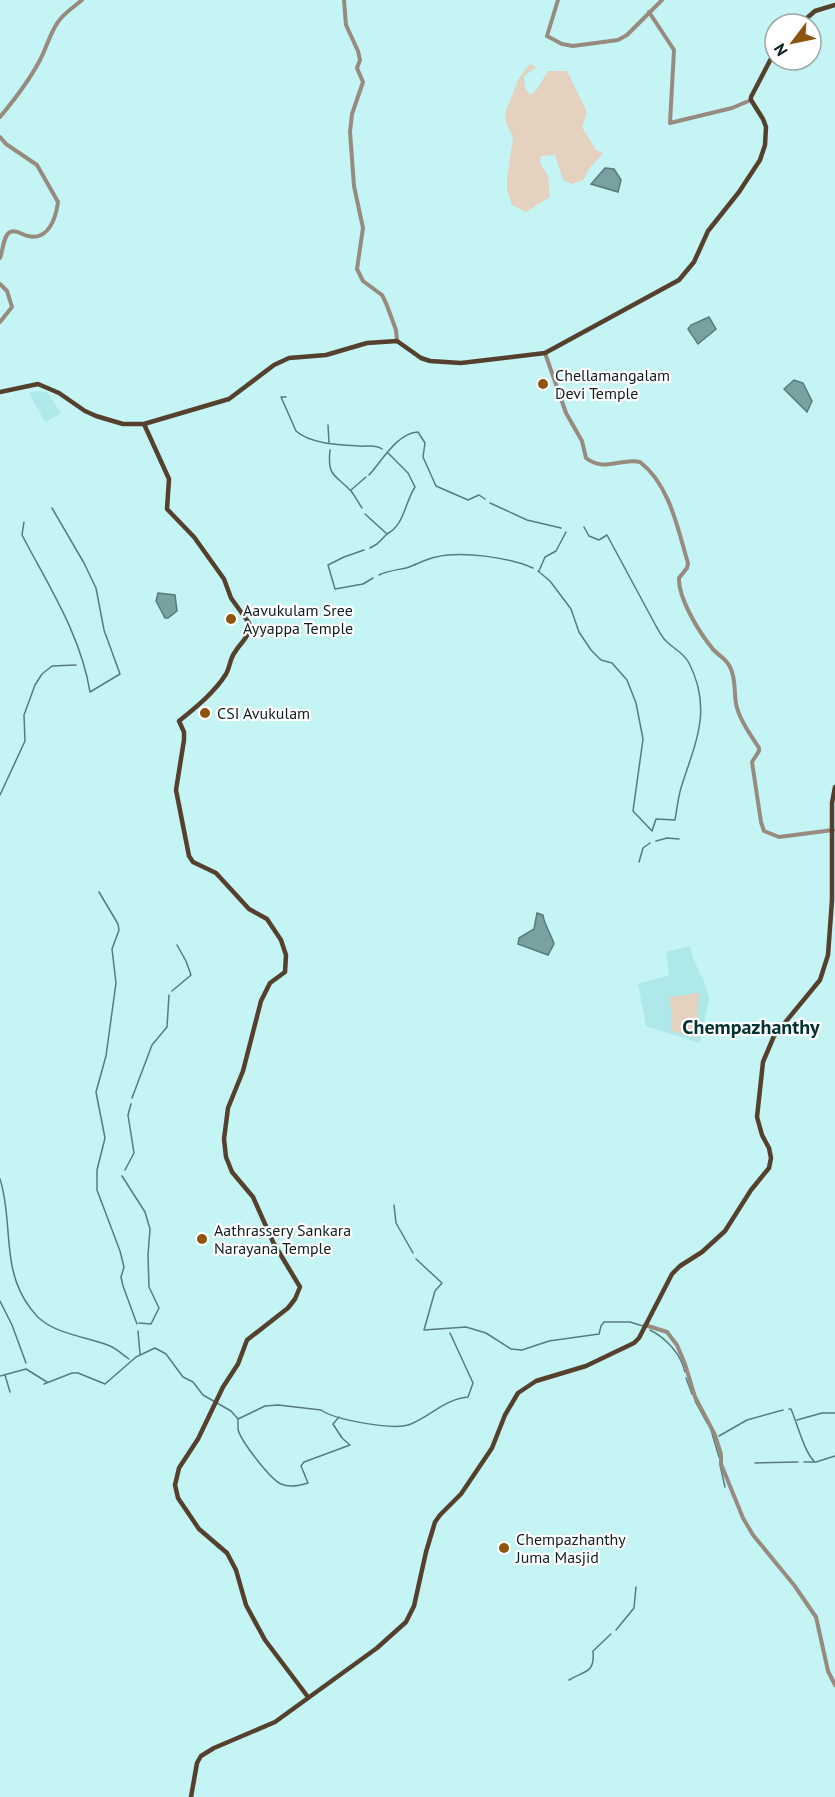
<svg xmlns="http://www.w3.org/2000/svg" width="835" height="1797" viewBox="0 0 835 1797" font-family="'PT Sans',sans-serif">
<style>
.built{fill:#aee8e8}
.green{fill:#e4d1bf}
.water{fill:#78a2a2;stroke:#587b7b;stroke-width:1.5}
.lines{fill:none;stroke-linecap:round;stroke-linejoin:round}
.stream{stroke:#587b7b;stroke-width:1.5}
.minor{stroke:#978b80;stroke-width:4}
.major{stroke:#54402c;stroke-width:4.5}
.poi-dot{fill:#8d540c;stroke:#fff;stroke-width:2}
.labels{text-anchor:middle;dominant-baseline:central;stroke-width:4.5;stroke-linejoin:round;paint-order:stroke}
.poi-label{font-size:16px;fill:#0d1f20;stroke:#fff;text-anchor:start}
.quarter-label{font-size:20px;font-weight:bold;fill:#003233;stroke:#fff}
</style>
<rect width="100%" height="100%" fill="#c5f4f5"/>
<g class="built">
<path d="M36,391L47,392L61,413L45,422L29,393Z"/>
<path d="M690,946L693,959L704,981L709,998L700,1043L646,1026L638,984L669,975L666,952Z"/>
</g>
<g class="green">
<path d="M530,64L537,67L524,76L525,88L530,95L537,89L548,71H567L587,112L582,127L596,150L603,153L589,169L583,180L572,184L563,180L555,155L541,156L540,163L548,176L550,197L526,212L512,205L507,189V179L513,138L506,122L505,113L519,78Z"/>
<path d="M699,993L696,1038L672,1031L670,997Z"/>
</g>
<g class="water">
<path d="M605,168L614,169L621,180L618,192L591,184Z"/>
<path d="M709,317L716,329L698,344L688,329L691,325Z"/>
<path d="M794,380L803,383L812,401L807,412L784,389Z"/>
<path d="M158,593L175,595L177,611L168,618H165L156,601Z"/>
<path d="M537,913L543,915C544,924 551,934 554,944L548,955L518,944L519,938L534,929Z"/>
</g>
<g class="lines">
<g class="stream">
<path d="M286,397H281L296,431C310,444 341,445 359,446C368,447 375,444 382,449"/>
<path d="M328,425L329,443"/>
<path d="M330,450C327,477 335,474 351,491C355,496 358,502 362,508"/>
<path d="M369,475C382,461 397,433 418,432L425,443L423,457L436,486L468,500L479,495L485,499"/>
<path d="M351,490L366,477"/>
<path d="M490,503L527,520L561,528"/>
<path d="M365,514L387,534L377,544L370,548"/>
<path d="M24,522L22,535C48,585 81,635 90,692L120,674L104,630L96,588L84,563L52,508"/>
<path d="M387,534C404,526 405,502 415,487L408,473L388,453"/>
<path d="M364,550L344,557L328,565L335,589L363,584L373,578"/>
<path d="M538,571L550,581L571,609L579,632L591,650L601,660L612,663L627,680L636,703L643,739L633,811L652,831L656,819L675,820C677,809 678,798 681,788C695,743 713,710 689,663C683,652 675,650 666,641C662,637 659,631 656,626L607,535L599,540L589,536L584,527"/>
<path d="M539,571L545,557L556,551L566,532"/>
<path d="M379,575C387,571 396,570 406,568C416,565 425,559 436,557C462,551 508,557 533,568"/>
<path d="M0,795L25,741L24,715L35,685L42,674L52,666L76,665"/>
<path d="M656,841L667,838L679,839"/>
<path d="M639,862L643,848L650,843"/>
<path d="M99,892L118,924L119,930L112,949L116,983L106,1056L96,1092L105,1138L97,1170V1190L120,1251L124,1267L121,1277L123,1286L137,1324"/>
<path d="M172,991L191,975L186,961L177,945"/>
<path d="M132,1098L152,1045L167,1027L169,995"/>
<path d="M125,1170L134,1153L128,1115L131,1104"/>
<path d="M122,1176L145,1212L150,1229L148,1255L149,1287L159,1308L151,1324L139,1323"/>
<path d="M0,1179C14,1223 0,1269 31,1309C34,1312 37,1317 40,1319C59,1335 88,1337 110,1346C117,1349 123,1355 129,1359"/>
<path d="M394,1205L396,1223L413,1253"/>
<path d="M416,1259L442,1283L435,1291L424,1330L466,1327L486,1333L511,1349L522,1350L549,1341L599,1334L601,1326L604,1322H630L643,1326"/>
<path d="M0,1301L12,1325L26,1363"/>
<path d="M650,1330C666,1338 681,1354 685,1372"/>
<path d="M138,1331L140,1354"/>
<path d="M5,1375L10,1392"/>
<path d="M0,1376L26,1369L47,1382"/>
<path d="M686,1378L692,1394"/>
<path d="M44,1384L72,1373H78L105,1384L136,1357L155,1348L166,1354L183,1377L193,1382L203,1395L231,1411L238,1419L265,1406L278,1405L321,1410C335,1420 395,1431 411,1424C431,1416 445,1399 468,1397L473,1383L450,1333"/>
<path d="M695,1401L707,1423"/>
<path d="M789,1409H791C797,1423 805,1454 815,1462H804"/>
<path d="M238,1419C238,1421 238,1428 238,1429C240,1440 270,1479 281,1484C290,1488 299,1486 308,1483L301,1466L304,1462L350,1445L342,1438L333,1424L339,1417"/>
<path d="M797,1420L822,1413H835"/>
<path d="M711,1430L719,1457"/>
<path d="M719,1436L747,1420L783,1410"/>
<path d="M816,1462L835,1456"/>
<path d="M755,1463L798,1462"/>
<path d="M720,1465L725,1487"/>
<path d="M616,1630L634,1608L636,1587"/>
<path d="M569,1680C585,1670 595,1674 593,1651L611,1634"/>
</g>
<g class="minor">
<path d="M344,0L346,25L358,51L360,60L357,68L363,82L352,114L350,132L354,186L363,228L357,269L363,281L382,295L386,303L396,330L397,341"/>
<path d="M558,0L547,36L562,44L573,46L618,40L627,35L662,0"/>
<path d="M649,12L674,50L670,123L732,108L751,100"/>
<path d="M0,117C15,99 29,81 40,60C47,47 50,33 58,22C64,13 74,7 82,0"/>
<path d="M0,137L6,144L37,165L58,202C56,217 49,241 28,236C22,235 17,229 10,232C3,236 3,251 0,258"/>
<path d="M0,284L7,291L12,307L0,322"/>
<path d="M545,353L566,413L582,441L586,458C605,473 622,457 640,462C670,485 678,530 688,563L687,568L679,578C678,598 699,632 712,648C717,655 726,658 730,667C737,680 733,694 737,708C741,723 751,735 759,748V751L752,762L761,822L764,831L779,837L833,830"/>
<path d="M645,1325L667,1332L677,1345L685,1364L695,1397L715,1435L721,1454V1464L743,1518L753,1535L794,1585L816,1617L828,1671L835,1685"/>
</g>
<g class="major">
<path d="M800,24L815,11L835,5"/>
<path d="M0,392L38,384L59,393L85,411L96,416L123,424H144L229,399L274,365L289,358L326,355L367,343L397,341L421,358L430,361L461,363L545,353L679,280L694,262L708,231L739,192L760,160L765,145L766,127L763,119L751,100V97L775,51"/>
<path d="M144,424L169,479L167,509L194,537L224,579L231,598L249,623C251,636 241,642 235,652C230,658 230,667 226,674C215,692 195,708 179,721L184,732V740L176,790L189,856L193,862L216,873L249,909L267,919L281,940L286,955L285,972L270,983L261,1001L243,1071L228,1108L224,1139L226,1157L232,1172L253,1197L273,1242L300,1287L295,1299L288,1308L247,1340L238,1364L223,1387L198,1439L179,1468L175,1485L178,1498L199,1529L227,1553L236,1570L246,1605L265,1640L308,1697"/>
<path d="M191,1797L197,1763L201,1756L214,1748L275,1722L377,1648L406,1622L414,1606L426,1552L435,1522L440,1515L461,1494L492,1448L505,1415L518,1393L536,1381L586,1366L634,1343L639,1338L672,1274L680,1266L702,1252L725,1231L751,1190L769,1168L771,1158L769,1148L762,1135L757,1117L763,1062L774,1036L820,980L828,955L832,900V803L835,787"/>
</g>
</g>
<g class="poi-dot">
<circle cx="543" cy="384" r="6"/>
<circle cx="231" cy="619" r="6"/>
<circle cx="205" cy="713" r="6"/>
<circle cx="202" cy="1239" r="6"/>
<circle cx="504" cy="1548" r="6"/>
</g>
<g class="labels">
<g class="poi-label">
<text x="555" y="375">Chellamangalam<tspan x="555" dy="18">Devi Temple</tspan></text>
<text x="243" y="610">Aavukulam Sree<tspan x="243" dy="18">Ayyappa Temple</tspan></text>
<text x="217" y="713">CSI Avukulam</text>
<text x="214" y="1230">Aathrassery Sankara<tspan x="214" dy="18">Narayana Temple</tspan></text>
<text x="516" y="1539">Chempazhanthy<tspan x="516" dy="18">Juma Masjid</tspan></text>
</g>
<g class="quarter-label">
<text x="751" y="1027">Chempazhanthy</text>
</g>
</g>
<g transform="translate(793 42) rotate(238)"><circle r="28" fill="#ffffff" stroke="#9ea5a6" stroke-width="1.5"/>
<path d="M0-4.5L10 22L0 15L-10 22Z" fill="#8d540c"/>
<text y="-9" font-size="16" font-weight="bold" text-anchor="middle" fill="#0d1f20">N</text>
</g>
</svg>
